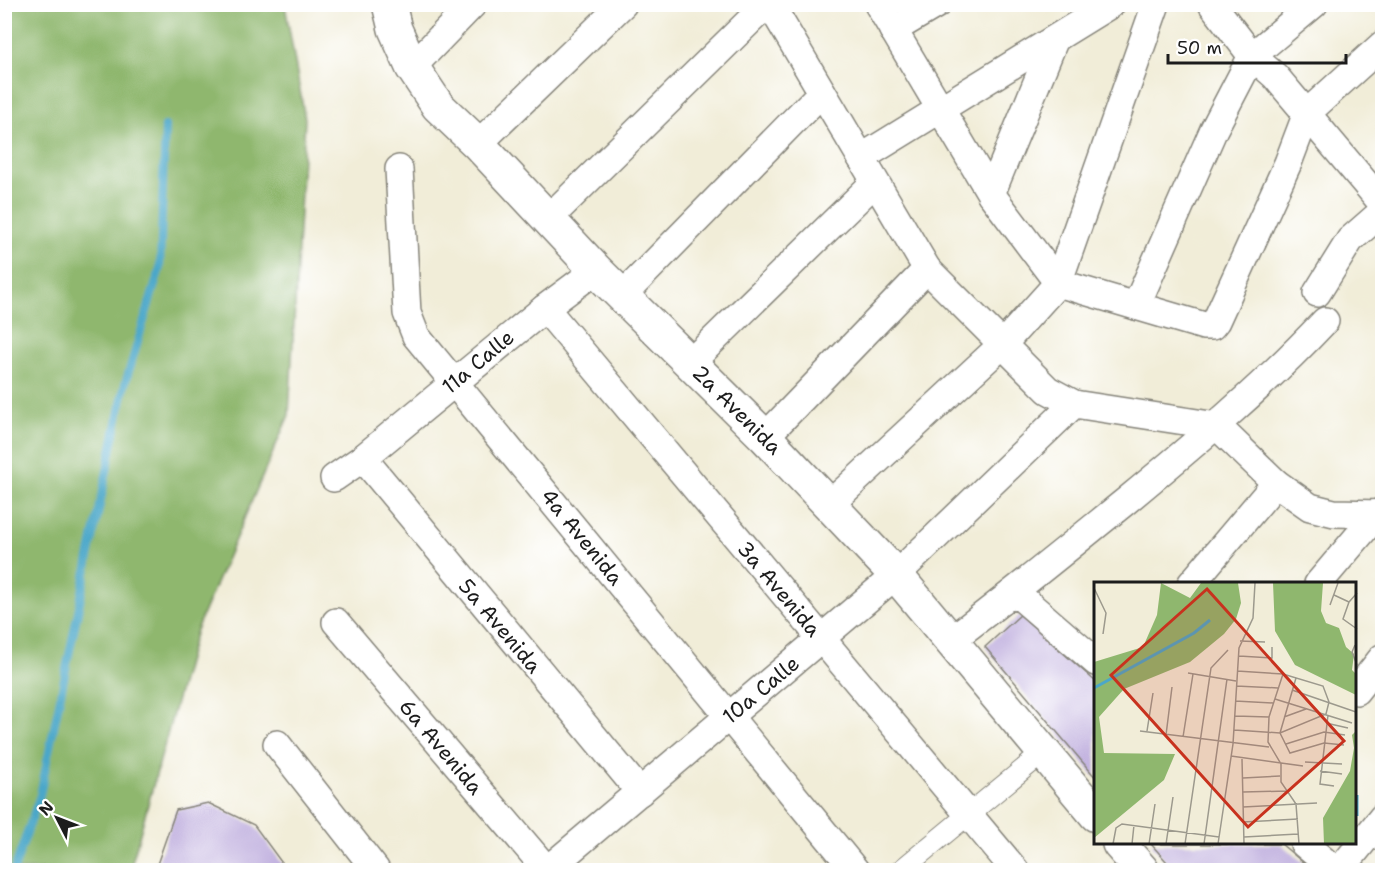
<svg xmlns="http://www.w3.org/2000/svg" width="1387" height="875" viewBox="0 0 1387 875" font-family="'Shantell Sans',sans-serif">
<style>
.forest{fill:#8fb76e;stroke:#566a45;stroke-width:1.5}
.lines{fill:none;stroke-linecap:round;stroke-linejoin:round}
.stream{stroke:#4ba7c9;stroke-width:8}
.building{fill:#c1b1df}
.pedestrian-casing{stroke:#86847a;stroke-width:22}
.minor-casing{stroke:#86847a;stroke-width:30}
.secondary-casing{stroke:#86847a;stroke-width:36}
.pedestrian{stroke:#fff;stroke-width:20}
.minor{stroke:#fff;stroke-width:27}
.secondary{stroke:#fff;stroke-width:33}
.labels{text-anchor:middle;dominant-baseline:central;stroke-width:5;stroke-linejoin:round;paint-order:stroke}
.street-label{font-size:21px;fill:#1c1c1c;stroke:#fff}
.inset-river{fill:none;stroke:#4ba7c9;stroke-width:3}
.inset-road{fill:none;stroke:#9c998d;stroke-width:1.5}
.view{fill:#c8321e;fill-opacity:0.15;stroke:#c8321e;stroke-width:3}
.inset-edge{fill:none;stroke:#1c1c1c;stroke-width:3}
</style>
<rect width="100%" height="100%" fill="#fff"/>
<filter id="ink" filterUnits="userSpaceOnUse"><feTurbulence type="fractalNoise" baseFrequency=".0167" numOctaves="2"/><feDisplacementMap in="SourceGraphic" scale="12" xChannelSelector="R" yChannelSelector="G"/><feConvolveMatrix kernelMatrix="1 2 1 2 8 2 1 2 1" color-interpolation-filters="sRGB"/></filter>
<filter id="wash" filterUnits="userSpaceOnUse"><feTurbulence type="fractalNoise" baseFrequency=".008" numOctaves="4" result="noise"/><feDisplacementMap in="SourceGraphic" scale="24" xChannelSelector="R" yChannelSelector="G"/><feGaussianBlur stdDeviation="1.35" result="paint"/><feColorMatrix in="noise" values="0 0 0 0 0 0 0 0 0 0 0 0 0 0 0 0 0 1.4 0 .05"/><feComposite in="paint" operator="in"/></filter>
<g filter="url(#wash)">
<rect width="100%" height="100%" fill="#f1edd8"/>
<path class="forest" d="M5,4L285,5L305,119L289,415L196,630L130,870H5Z"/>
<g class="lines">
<path class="stream" d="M14,870L40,795L125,384L160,268L165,126"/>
</g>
<g id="blocks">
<g class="building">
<path d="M1020,615L1096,682V778L985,647Z"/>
<path d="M208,803L254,825L287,870H155L176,810Z"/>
<path d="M1151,844H1281L1312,870H1174Z"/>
</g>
</g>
</g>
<g filter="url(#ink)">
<use href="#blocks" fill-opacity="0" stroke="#86847a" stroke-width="1.5"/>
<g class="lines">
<defs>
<path id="pedestrian" d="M901,870L1044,752"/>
<g id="minor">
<path d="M770,4L927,269L1048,390L1074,404L1217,426L1276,483L1310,507L1334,513L1382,514"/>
<path d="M878,4L991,194L1058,283L1204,326H1212L1216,321L1288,163L1307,113L1382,45"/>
<path d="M1212,4L1252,56L1275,76L1382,203"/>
<path d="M893,30L937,4"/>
<path d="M412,67L473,4"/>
<path d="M478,144L623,4"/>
<path d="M861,158L1111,4"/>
<path d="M399,169L407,313L416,336L855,870"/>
<path d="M991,194L1054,41"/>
<path d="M549,218L767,4"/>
<path d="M1317,293L1350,240L1382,212"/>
<path d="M622,296L822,92"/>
<path d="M1136,306L1214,129L1252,56L1314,4"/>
<path d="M545,308L1015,870"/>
<path d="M690,363L874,183"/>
<path d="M765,437L927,269"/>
<path d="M363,458L640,792"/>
<path d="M334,478L363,458L545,308L596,270"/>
<path d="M830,504L1003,344L1058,283L1156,4"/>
<path d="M1191,584L1276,483"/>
<path d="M1318,584L1378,513"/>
<path d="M1015,592L1096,662"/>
<path d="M336,622L547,870"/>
<path d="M951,640C1011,595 1068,548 1126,501C1195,444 1263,387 1325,321"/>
<path d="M1356,691L1382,658"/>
<path d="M277,744L376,870"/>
<path d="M1304,844L1335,870"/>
<path d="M547,870L896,575L1074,404"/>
<path d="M1340,870L1382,818"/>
</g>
<g id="secondary">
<path d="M389,4L395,29L412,67L438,106L478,144L596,270L765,437L896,575L1096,815"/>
<path d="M1119,844L1142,870"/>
</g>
</defs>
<use href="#pedestrian" class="pedestrian-casing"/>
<use href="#minor" class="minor-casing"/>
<use href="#secondary" class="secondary-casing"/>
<use href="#pedestrian" class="pedestrian"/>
<use href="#minor" class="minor"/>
<use href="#secondary" class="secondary"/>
</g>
</g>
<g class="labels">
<g class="street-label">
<text transform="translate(478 362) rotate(-40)">11a Calle</text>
<text transform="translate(737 410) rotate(45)">2a Avenida</text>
<text transform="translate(582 537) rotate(51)">4a Avenida</text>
<text transform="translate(779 589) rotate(50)">3a Avenida</text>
<text transform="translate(500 626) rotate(50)">5a Avenida</text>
<text transform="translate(761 690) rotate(-40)">10a Calle</text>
<text transform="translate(441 747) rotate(50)">6a Avenida</text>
</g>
</g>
<g transform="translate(1094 582)">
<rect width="262" height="262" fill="#f1edd8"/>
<path d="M67,1L96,16L107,1H144L147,21L142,37L130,52L96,80L30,107L5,135L10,171L81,172L70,198L0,256V80L49,65L63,33ZM179,1H229L227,29L232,41L245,46L252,65L260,72L258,88L262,92V113L201,83L181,49ZM262,149V262H230L229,236L256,189L260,166L258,153Z" fill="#8fb76e"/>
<path class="inset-river" d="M0,106L100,51L116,38M263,213V234"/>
<path class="inset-road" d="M0,6L12,31L9,52M240,13L255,20L263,11M255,20L249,37L263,47M236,23L244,1M146,59L171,60M261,63L258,70L263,83M145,74L178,76V65M94,91L142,99M189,92L175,135L174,160L187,182V200L202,222L205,262M202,96L186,151L196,171L230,161L250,163M142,104L184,106M198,108L262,130M181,117L258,141M141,119L179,121M234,133L226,202L240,204M141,134L175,135M190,135L212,127M232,141L254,146M140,148L186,151L232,132L235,120L229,104L189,92L143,89M46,149L175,165M53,149L59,111M72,153L78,105M89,155L99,92M192,162L230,150L251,153M137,174L209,184M148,177L150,262M211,180L248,182M226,189L248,192M149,196L186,194M149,210L193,209M149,225L223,221M149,240L204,237M150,255L204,252M19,262L22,246L28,242L125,255M38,262L40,243M55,262L61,222M72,262L79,215M91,262L117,86L134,68M110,262L133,97M124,262L139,162L145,66L159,36L161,1"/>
<path class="view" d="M113,7L250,159L154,245L17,93Z"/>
<rect width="262" height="262" class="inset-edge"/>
</g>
<rect width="1387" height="875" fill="none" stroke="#fff" stroke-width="24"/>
<g transform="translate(57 818) rotate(312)" stroke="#ffffff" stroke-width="4.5" paint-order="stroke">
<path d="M0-4.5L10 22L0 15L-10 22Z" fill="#1c1c1c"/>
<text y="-9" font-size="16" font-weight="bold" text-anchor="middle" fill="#1c1c1c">N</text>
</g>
<path d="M1168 54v9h178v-9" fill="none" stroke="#1c1c1c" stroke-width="3"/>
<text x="1177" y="54" font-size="18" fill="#1c1c1c" stroke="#ffffff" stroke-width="4.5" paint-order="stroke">50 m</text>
</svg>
